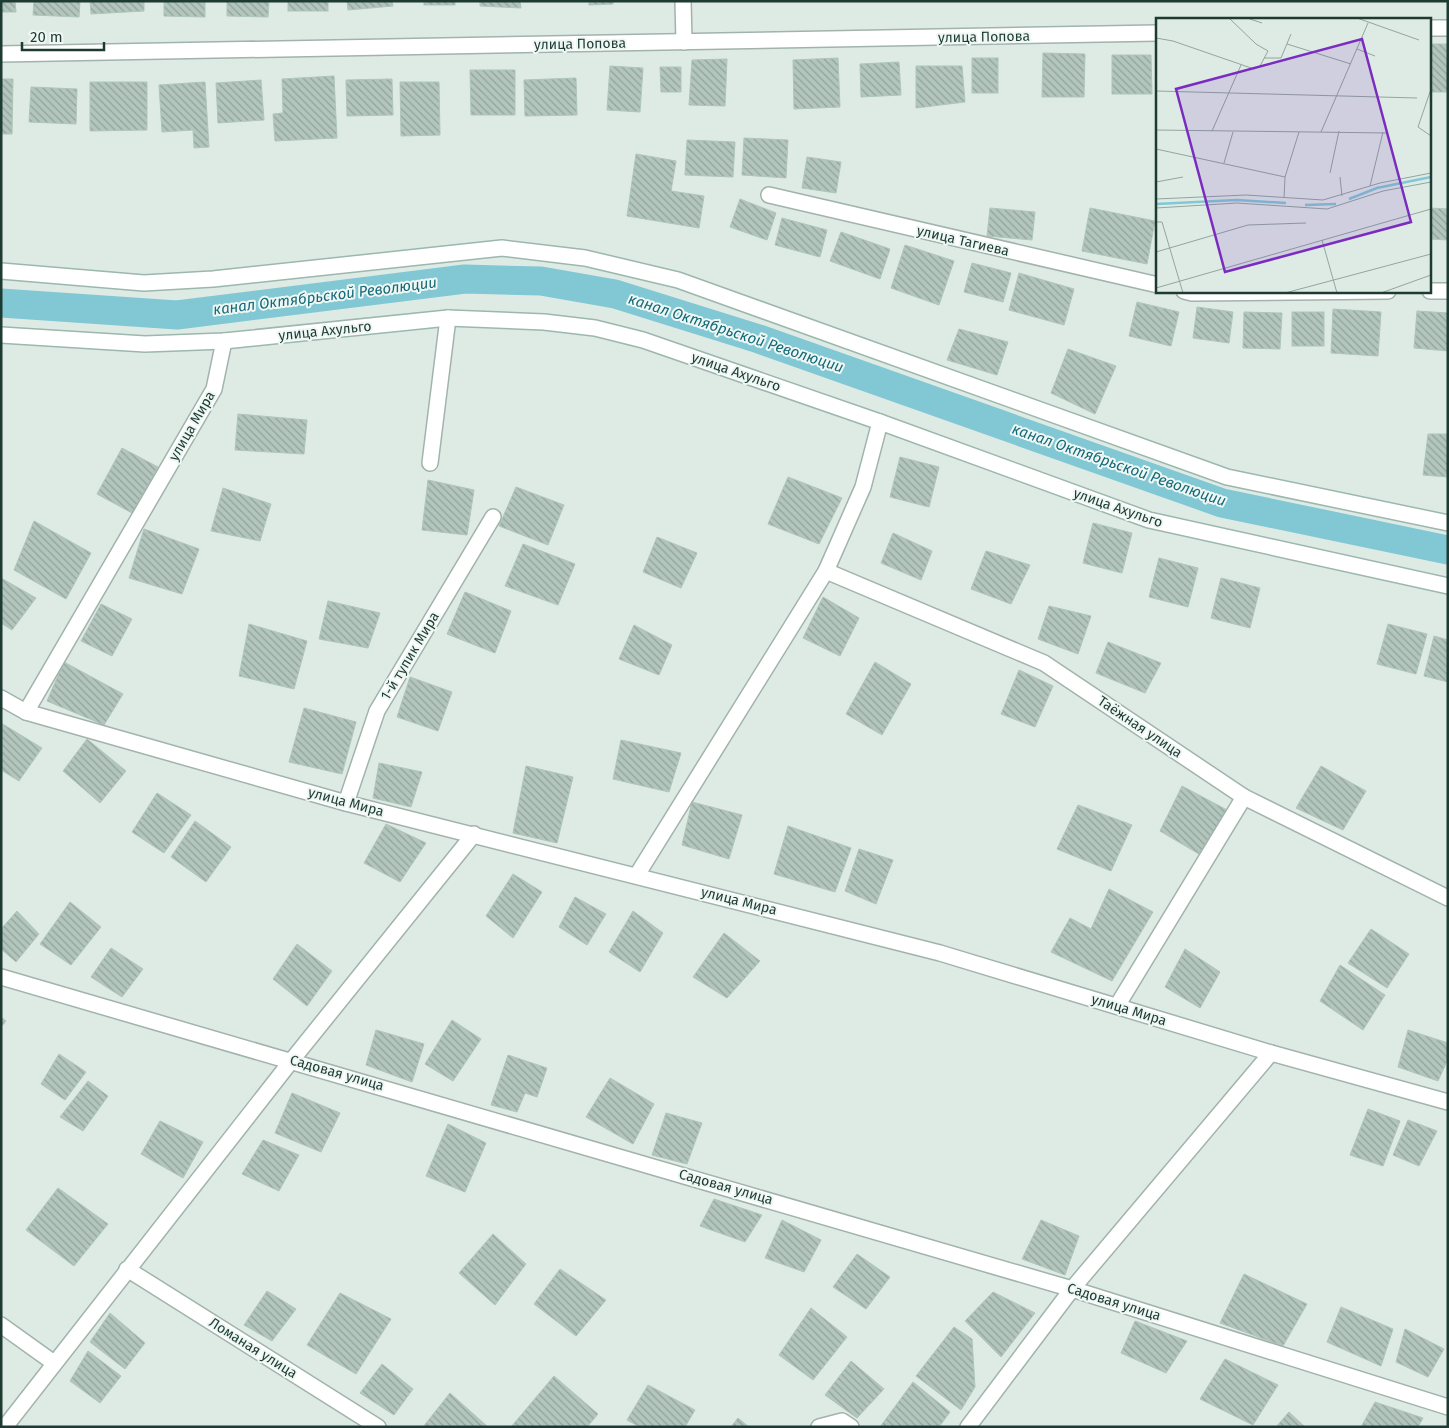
<svg xmlns="http://www.w3.org/2000/svg" width="1449" height="1428" viewBox="0 0 1449 1428" font-family="'Fira Sans',sans-serif">
<style>
.lines{fill:none;stroke-linecap:round;stroke-linejoin:round}
.canal{stroke:#81c8d4;stroke-width:29}
.building{fill:url(#building-back-hatch);stroke:#b0c5bc}
.street-casing{stroke:#a1b3ac;stroke-width:18}
.secondary-casing{stroke:#9cb7ad;stroke-width:18}
.street{stroke:#fff;stroke-width:15}
.secondary{stroke:#fff;stroke-width:15}
.labels{text-anchor:middle;dominant-baseline:central;stroke-width:4;stroke-linejoin:round;paint-order:stroke}
.street-label{font-size:14px;fill:#1e3b33;stroke:#eef7f3}
.water-label{font-size:15px;font-style:italic;fill:#156a7a;stroke:#eef7f3}
.inset-river{fill:none;stroke:#81c8d4;stroke-width:2.5}
.inset-road{fill:none;stroke:#91a59e;stroke-width:1}
.view{fill:#7b2cbf;fill-opacity:0.15;stroke:#7b2cbf;stroke-width:2.5}
.inset-edge{fill:none;stroke:#1e3b33;stroke-width:2.5}
</style>
<defs>
<pattern id="building-back-hatch" width="6" height="6" patternUnits="userSpaceOnUse" patternTransform="scale(1.25)"><rect width="6" height="6" fill="#b3c6be"/><path d="M-1 5l2 2M0 0l6 6M5-1l2 2" fill="none" stroke="#91a29b"/></pattern>
</defs>
<rect width="100%" height="100%" fill="#deebe5"/>
<g class="lines">
<path class="canal" d="M1,303L177,315L465,279L541,281L615,294L759,339L1222,503L1448,550"/>
</g>
<g class="building">
<path d="M1,1H15L16,12H1Z"/>
<path d="M34,1H80L79,17L33,15Z"/>
<path d="M90,1H144V11L91,14Z"/>
<path d="M164,1H205V17L164,16Z"/>
<path d="M227,1H269L268,17L227,16Z"/>
<rect x="288" y="1" width="40" height="10"/>
<path d="M347,1H392L393,6L348,10Z"/>
<rect x="424" y="1" width="31" height="4"/>
<path d="M480,1H520L521,8L480,6Z"/>
<path d="M589,1H613V4L589,5Z"/>
<rect x="1430" y="44" width="18" height="48"/>
<path d="M1043,53L1085,54L1084,97H1042Z"/>
<path d="M1112,55H1151L1152,94H1112Z"/>
<path d="M838,58L840,107L794,109L793,60Z"/>
<rect x="972" y="58" width="26" height="35"/>
<path d="M727,59L725,106L689,105L692,60Z"/>
<path d="M899,62L901,95L861,97L860,64Z"/>
<path d="M610,66L643,68L640,112L607,110Z"/>
<path d="M916,66H962L965,102L916,108Z"/>
<path d="M660,67H681V92H661Z"/>
<path d="M470,70H515V115H471Z"/>
<path d="M334,76L337,138L275,141L273,114L283,113L282,79Z"/>
<path d="M576,78L577,115L525,116L524,80Z"/>
<path d="M1,79H13L12,134H1Z"/>
<path d="M392,79L393,115L347,116L346,80Z"/>
<path d="M261,80L264,120L218,123L216,83Z"/>
<path d="M90,82H147V130L90,131Z"/>
<path d="M205,82L209,147L194,148L193,130L162,132L159,85Z"/>
<path d="M400,82H439L440,135L401,136Z"/>
<path d="M31,87L77,89L76,124L29,122Z"/>
<path d="M744,138L788,140L786,178L742,175Z"/>
<path d="M687,140L735,142L733,177L685,175Z"/>
<path d="M636,154L676,161L671,191L704,196L699,228L627,216Z"/>
<path d="M807,157L841,162L836,193L802,188Z"/>
<path d="M740,199L776,213L767,240L730,227Z"/>
<path d="M990,208L1035,212L1032,240L987,236Z"/>
<path d="M1090,208L1155,221L1147,264L1082,251Z"/>
<path d="M1430,208L1448,209V240L1430,239Z"/>
<path d="M782,218L827,230L820,257L775,245Z"/>
<path d="M841,232L890,249L880,279L830,261Z"/>
<path d="M905,245L954,261L939,305L891,288Z"/>
<path d="M972,263L1011,273L1003,302L964,292Z"/>
<path d="M1019,273L1074,289L1064,325L1009,310Z"/>
<path d="M1137,302L1179,312L1171,346L1129,336Z"/>
<path d="M1197,307L1233,312L1229,343L1193,338Z"/>
<path d="M1333,309L1381,312L1378,356L1331,353Z"/>
<path d="M1417,311L1448,313V351L1414,348Z"/>
<path d="M1244,312L1282,313L1280,349L1243,348Z"/>
<rect x="1292" y="312" width="32" height="34"/>
<path d="M959,329L1008,342L997,375L947,360Z"/>
<path d="M1068,349L1116,366L1095,414L1051,393Z"/>
<path d="M238,414L307,420L304,454L235,450Z"/>
<path d="M1428,434H1448V477L1423,475Z"/>
<path d="M122,448L158,467L132,513L97,494Z"/>
<path d="M900,457L939,467L929,507L890,497Z"/>
<path d="M788,477L842,498L819,544L768,524Z"/>
<path d="M428,480L474,490L467,535L422,530Z"/>
<path d="M516,487L564,505L548,545L499,526Z"/>
<path d="M223,488L271,504L260,541L211,531Z"/>
<path d="M34,521L91,553L66,599L14,570Z"/>
<path d="M1093,523L1132,533L1122,573L1083,563Z"/>
<path d="M144,529L199,549L182,594L129,578Z"/>
<path d="M893,533L932,551L921,580L881,563Z"/>
<path d="M657,537L697,553L681,588L643,572Z"/>
<path d="M523,544L575,564L558,605L505,586Z"/>
<path d="M986,551L1030,565L1011,604L971,589Z"/>
<path d="M1159,558L1198,568L1188,607L1149,597Z"/>
<path d="M1,578L36,598L12,630L1,623Z"/>
<path d="M1221,578L1260,588L1250,628L1211,618Z"/>
<path d="M465,592L511,611L495,653L447,634Z"/>
<path d="M823,597L859,618L840,656L803,638Z"/>
<path d="M328,601L380,613L368,648L319,639Z"/>
<path d="M101,604L132,619L112,656L81,641Z"/>
<path d="M1049,606L1091,616L1078,654L1038,639Z"/>
<path d="M249,624L307,641L294,689L239,676Z"/>
<path d="M1388,624L1427,634L1416,674L1377,664Z"/>
<path d="M634,625L672,645L659,675L619,659Z"/>
<path d="M1434,636L1448,640V682L1424,676Z"/>
<path d="M1108,642L1161,663L1145,693L1096,673Z"/>
<path d="M64,662L123,694L104,725L47,701Z"/>
<path d="M875,662L911,684L882,735L846,714Z"/>
<path d="M1019,670L1053,686L1035,727L1001,714Z"/>
<path d="M410,677L452,692L438,731L397,717Z"/>
<path d="M304,708L356,722L342,774L289,762Z"/>
<path d="M1,723L42,748L19,781L1,770Z"/>
<path d="M87,739L126,771L100,803L63,771Z"/>
<path d="M621,740L681,753L669,792L613,779Z"/>
<path d="M379,763L422,772L411,807L373,798Z"/>
<path d="M526,766L573,777L557,843L513,833Z"/>
<path d="M1321,766L1366,791L1343,830L1296,808Z"/>
<path d="M1182,786L1227,810L1199,854L1160,831Z"/>
<path d="M157,793L191,815L164,853L132,832Z"/>
<path d="M692,802L742,815L729,859L682,845Z"/>
<path d="M1078,805L1132,825L1111,871L1057,849Z"/>
<path d="M195,821L231,847L206,882L171,857Z"/>
<path d="M386,824L426,843L400,882L364,863Z"/>
<path d="M788,826L851,848L835,892L774,874Z"/>
<path d="M859,849L893,860L876,904L845,891Z"/>
<path d="M513,874L542,892L513,938L486,916Z"/>
<path d="M1109,889L1153,912L1112,981L1051,952L1070,918L1091,929Z"/>
<path d="M575,897L606,914L587,945L559,927Z"/>
<path d="M70,902L101,927L71,965L40,944Z"/>
<path d="M17,911L39,934L16,962L1,949V929Z"/>
<path d="M633,911L663,933L640,972L609,952Z"/>
<path d="M1371,929L1409,954L1387,988L1348,963Z"/>
<path d="M724,933L760,961L727,998L693,977Z"/>
<path d="M297,944L332,971L307,1006L273,979Z"/>
<path d="M111,948L143,969L122,997L91,977Z"/>
<path d="M1185,949L1220,972L1200,1008L1165,987Z"/>
<path d="M1340,965L1385,995L1363,1030L1320,1001Z"/>
<path d="M1,1017L6,1021L1,1027Z"/>
<path d="M452,1020L481,1039L453,1081L425,1064Z"/>
<path d="M376,1030L424,1044L412,1082L366,1065Z"/>
<path d="M1408,1030L1448,1043V1059L1438,1081L1398,1067Z"/>
<path d="M59,1054L86,1072L65,1100L41,1084Z"/>
<path d="M508,1055L547,1068L537,1097L525,1093L517,1112L491,1105Z"/>
<path d="M610,1078L654,1104L633,1144L586,1117Z"/>
<path d="M88,1081L108,1096L83,1131L60,1117Z"/>
<path d="M292,1093L340,1113L321,1152L275,1133Z"/>
<path d="M1368,1109L1400,1121L1383,1166L1350,1155Z"/>
<path d="M666,1113L702,1123L687,1164L652,1155Z"/>
<path d="M1408,1120L1437,1131L1419,1166L1393,1155Z"/>
<path d="M160,1121L203,1142L183,1178L141,1154Z"/>
<path d="M448,1124L486,1143L465,1192L426,1176Z"/>
<path d="M263,1140L299,1155L279,1191L242,1174Z"/>
<path d="M58,1188L108,1224L74,1266L26,1230Z"/>
<path d="M714,1199L762,1215L745,1242L700,1226Z"/>
<path d="M782,1220L821,1240L804,1272L765,1258Z"/>
<path d="M1041,1220L1079,1236L1065,1275L1022,1259Z"/>
<path d="M493,1234L526,1264L495,1305L459,1273Z"/>
<path d="M857,1254L890,1277L866,1309L833,1287Z"/>
<path d="M560,1269L606,1300L576,1336L534,1304Z"/>
<path d="M1244,1274L1307,1304L1283,1346L1220,1323Z"/>
<path d="M267,1291L296,1309L272,1341L244,1325Z"/>
<path d="M993,1292L1035,1313L1001,1357L965,1321Z"/>
<path d="M340,1293L391,1319L356,1374L307,1345Z"/>
<path d="M1341,1307L1393,1329L1381,1366L1327,1342Z"/>
<path d="M811,1308L847,1337L813,1380L779,1355Z"/>
<path d="M110,1313L145,1343L125,1369L90,1342Z"/>
<path d="M1135,1321L1187,1341L1166,1373L1121,1353Z"/>
<path d="M954,1327L972,1339L975,1387L961,1410L916,1376Z"/>
<path d="M1405,1329L1444,1349L1428,1377L1396,1362Z"/>
<path d="M88,1351L121,1376L100,1403L70,1381Z"/>
<path d="M1225,1359L1278,1385L1253,1425L1200,1399Z"/>
<path d="M851,1361L884,1389L857,1418L825,1395Z"/>
<path d="M382,1364L413,1389L394,1415L360,1393Z"/>
<path d="M554,1376L598,1414L587,1427H511Z"/>
<path d="M913,1382L950,1412L939,1427H880Z"/>
<path d="M648,1385L695,1410L685,1427H640L627,1420Z"/>
<path d="M450,1393L488,1427H423Z"/>
<path d="M1375,1402L1423,1418L1418,1427H1361Z"/>
<path d="M1289,1412L1305,1427H1276Z"/>
<path d="M738,1418L749,1427H731Z"/>
</g>
<g class="lines">
<defs>
<g id="street">
<path d="M683,1L684,42"/>
<path d="M1430,28H1448"/>
<path d="M1,54L1158,33"/>
<path d="M769,195L1158,285"/>
<path d="M1184,291L1192,293L1388,291"/>
<path d="M1430,291H1448"/>
<path d="M430,463L448,318"/>
<path d="M826,571L1044,663L1244,797L1448,898"/>
<path d="M1,698L26,712L346,803L940,953L1271,1053L1448,1102"/>
<path d="M26,712L214,389L224,341"/>
<path d="M346,803L377,711L493,517"/>
<path d="M637,875L826,571L863,487L880,422"/>
<path d="M1,977L1072,1289L1448,1407"/>
<path d="M1117,1006L1244,797"/>
<path d="M127,1269L378,1427"/>
<path d="M1,1325L54,1363"/>
<path d="M5,1427L292,1060L474,834"/>
<path d="M819,1427L842,1421L851,1427"/>
<path d="M968,1427L1072,1289L1271,1053"/>
</g>
<g id="secondary">
<path d="M1,271L144,283L213,279L502,248L585,258L678,280L1227,477L1448,523"/>
<path d="M1,335L145,344L224,341L448,318L544,322L595,328L643,340L880,422L1149,520L1448,586"/>
</g>
</defs>
<use href="#street" class="street-casing"/>
<use href="#secondary" class="secondary-casing"/>
<use href="#street" class="street"/>
<use href="#secondary" class="secondary"/>
</g>
<g class="labels">
<g class="street-label">
<text transform="translate(984 37) rotate(-1)">улица Попова</text>
<text transform="translate(580 44) rotate(-1)">улица Попова</text>
<text transform="translate(963 241) rotate(13)">улица Тагиева</text>
<text transform="translate(325 331) rotate(-6)">улица Ахульго</text>
<text transform="translate(736 372) rotate(19)">улица Ахульго</text>
<text transform="translate(192 426) rotate(-60)">улица Мира</text>
<text transform="translate(1118 508) rotate(19)">улица Ахульго</text>
<text transform="translate(410 656) rotate(-59)">1-й тупик Мира</text>
<text transform="translate(1140 727) rotate(34)">Таёжная улица</text>
<text transform="translate(346 802) rotate(15)">улица Мира</text>
<text transform="translate(739 901) rotate(14)">улица Мира</text>
<text transform="translate(1129 1010) rotate(17)">улица Мира</text>
<text transform="translate(337 1073) rotate(16)">Садовая улица</text>
<text transform="translate(726 1187) rotate(16)">Садовая улица</text>
<text transform="translate(1114 1302) rotate(17)">Садовая улица</text>
<text transform="translate(253 1348) rotate(32)">Ломаная улица</text>
</g>
<g class="water-label">
<text transform="translate(325 296) rotate(-7)">канал Октябрьской Революции</text>
<text transform="translate(736 333) rotate(18)">канал Октябрьской Революции</text>
<text transform="translate(1119 465) rotate(19)">канал Октябрьской Революции</text>
</g>
</g>
<g transform="translate(1156 18)">
<rect width="275" height="275" fill="#deebe5"/>
<path class="inset-river" d="M193,181L221,170L275,159M0,186L81,182L130,185M149,187L180,186"/>
<path class="inset-road" d="M91,0L106,5M201,0L263,22M0,20L17,23L98,51L104,48L112,33L100,26L73,0M131,26L195,46M201,31L219,38M108,40H125L135,16M275,71L262,109L275,118M0,73L261,80M0,112L232,115M56,113L85,47M165,114L212,5M0,131L129,159M68,145L77,114M174,155L183,113M184,159L186,178M0,164L27,159M214,168L227,114M128,180L129,159L143,114M0,181L90,177L167,182L224,165L275,155M0,190L81,185L171,191L227,173L275,164M0,204H6L27,275M166,222L181,275M0,234L92,207L150,205M0,270L275,191M129,275L275,236M225,275L275,257"/>
<path class="view" d="M206,21L255,204L69,254L20,71Z"/>
<rect width="275" height="275" class="inset-edge"/>
</g>
<rect width="1449" height="1428" fill="none" stroke="#1e3b33" stroke-width="5"/>
<path d="M22 42v8h82v-8" fill="none" stroke="#1e3b33" stroke-width="2.5"/>
<text x="30" y="42" font-size="15" fill="#1e3b33" stroke="#eef7f3" stroke-width="4" paint-order="stroke">20 m</text>
</svg>
